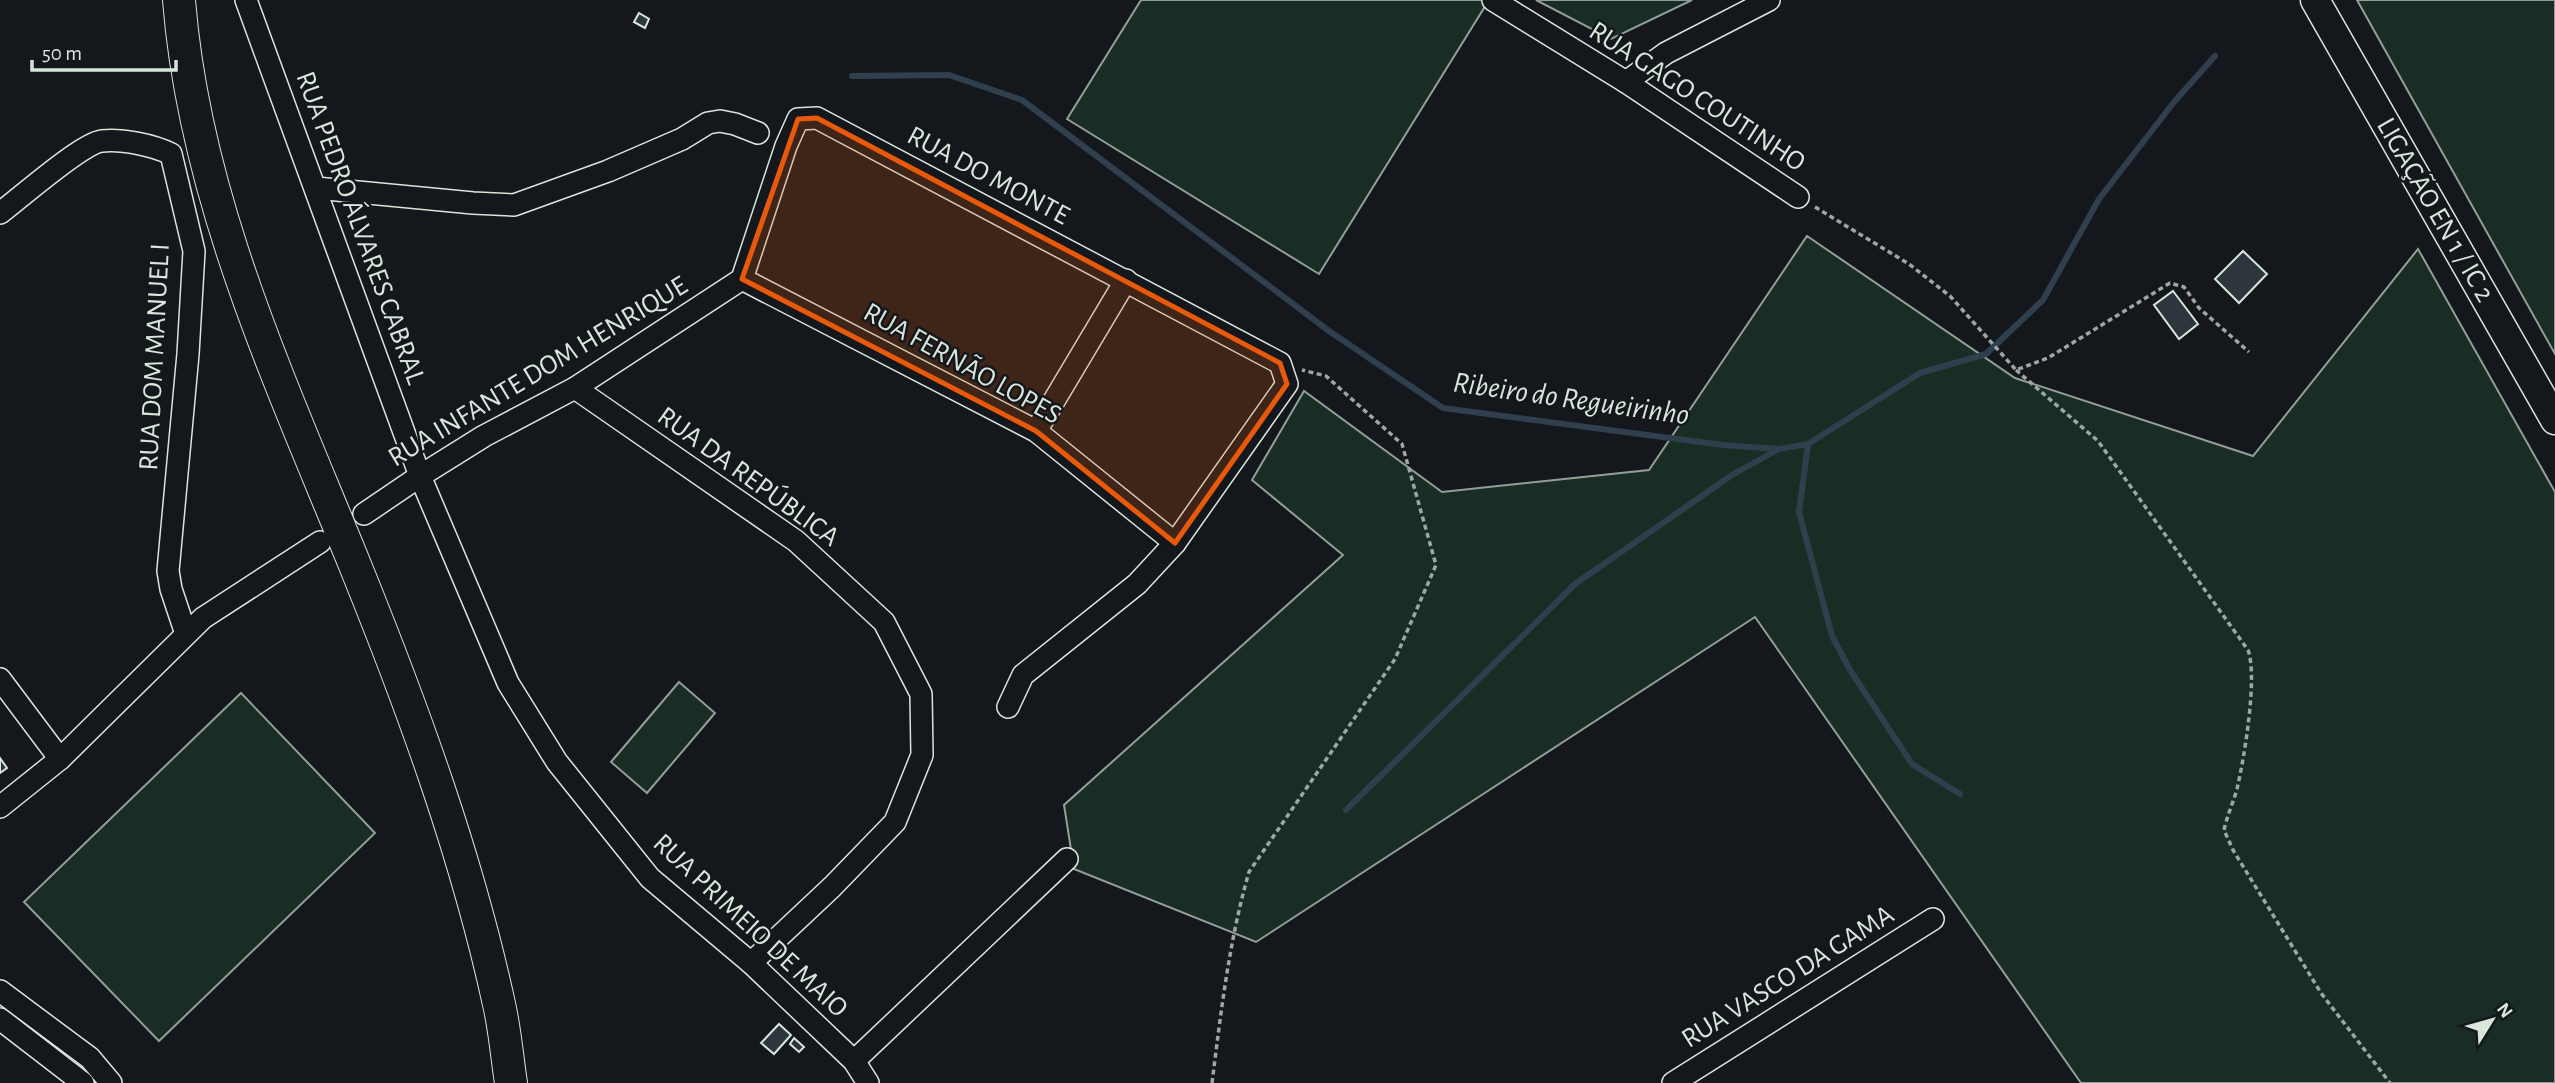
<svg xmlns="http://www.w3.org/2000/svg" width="2555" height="1083" viewBox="0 0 2555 1083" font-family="'Alegreya Sans',sans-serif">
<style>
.green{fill:#1a2d24;stroke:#939e99;stroke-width:2}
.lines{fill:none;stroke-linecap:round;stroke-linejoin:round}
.stream{stroke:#2f3f4d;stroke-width:6}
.building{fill:#2c363c;stroke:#d8e6dc;stroke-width:2}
.minor-casing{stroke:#d8e6dc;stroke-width:24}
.major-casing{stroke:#d8e6dc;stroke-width:31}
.highway-casing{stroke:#d8e6dc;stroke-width:34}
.path{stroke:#9da8a2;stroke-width:3.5;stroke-dasharray:5 3.5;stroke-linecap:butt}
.minor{stroke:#14181c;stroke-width:21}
.major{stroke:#14181c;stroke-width:28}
.highway{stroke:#14181c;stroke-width:32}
.marked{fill:#e8590c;fill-opacity:0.2;stroke:#e8590c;stroke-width:5;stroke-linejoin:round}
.labels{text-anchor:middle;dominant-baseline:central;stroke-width:5;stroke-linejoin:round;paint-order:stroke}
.street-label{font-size:28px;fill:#d8e6dc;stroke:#14181c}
.water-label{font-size:30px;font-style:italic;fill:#d8e6dc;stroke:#14181c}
</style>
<rect width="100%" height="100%" fill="#14181c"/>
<g class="green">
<path d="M1141,0H1489L1319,274L1067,119Z"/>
<path d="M1536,0H1692L1611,39Z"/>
<path d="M2357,0H2555V354Z"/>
<path d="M1807,236L2015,378L2253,456L2418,249L2555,492V1083H2081L1755,617L1256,942L1074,869L1064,805L1343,555L1252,480L1304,391L1442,492L1649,470Z"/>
<path d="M679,682L715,713L647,793L611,762Z"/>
<path d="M241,693L375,833L159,1041L24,902Z"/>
</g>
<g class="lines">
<g class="stream">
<path d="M852,76L949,75L1022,100L1329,331L1443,408L1723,445L1778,449L1808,444L1920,373L1986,354L2043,300L2099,199L2174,102L2215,56"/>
<path d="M1808,444L1799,512L1832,636L1850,670L1912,764L1960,794"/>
<path d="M1346,810L1575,584L1732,475L1777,450"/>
</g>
</g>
<g class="building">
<path d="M639,13L649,19L645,28L634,22Z"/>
<path d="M2243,251L2267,274L2239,303L2215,279Z"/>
<path d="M2173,291L2198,324L2179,339L2154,305Z"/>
<path d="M0,758L7,768L0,773Z"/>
<path d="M779,1024L791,1035L774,1054L761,1043Z"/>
<path d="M794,1038L804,1047L799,1052L790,1044Z"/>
</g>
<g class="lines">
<defs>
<g id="minor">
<path d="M246,0L420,476L508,683L557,762L650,878L751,963L854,1061L868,1083"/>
<path d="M1493,0L1626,82L1798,197"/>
<path d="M1626,82L1666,53L1769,0"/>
<path d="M316,188L473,203L514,205L608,171L682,139L708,123L720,121L735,124L758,133"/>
<path d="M0,213C19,199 82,143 102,141C123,139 153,145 171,154L194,251L188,354L168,571L171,589L186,634"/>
<path d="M742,279L786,146L798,119L817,118L1280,363L1287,384L1175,543L1137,584L1023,675L1008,707"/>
<path d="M742,279L1036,431L1175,543"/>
<path d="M575,388L796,541L884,622L921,694L922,755L895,822L832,887L751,963"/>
<path d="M1036,431L1126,280"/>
<path d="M364,514L420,476L484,436L575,388L742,279"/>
<path d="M0,679L60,759"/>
<path d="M0,807L60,759L203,618L320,542"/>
<path d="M0,991L90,1058L111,1083"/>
<path d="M0,1019L83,1083"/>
<path d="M854,1061L1067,859"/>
<path d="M1673,1083L1933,919"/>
</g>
<path id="major" d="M2315,0L2555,420"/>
<path id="highway" d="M179,0C195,203 284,389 359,575C415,714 467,857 499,1004C505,1030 507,1057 511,1083"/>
</defs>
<use href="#minor" class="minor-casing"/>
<use href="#major" class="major-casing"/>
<use href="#highway" class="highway-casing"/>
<g class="path">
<path d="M1815,207L1909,264L1950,296L2016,370L2048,358L2170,283L2184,287L2199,308L2249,352"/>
<path d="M2016,370L2098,441L2248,650C2258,677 2244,759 2237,789C2233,803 2227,816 2224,830L2233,850L2321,993L2390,1083"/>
<path d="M1212,1083C1221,1012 1229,941 1249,872L1395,659L1436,565L1402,444L1326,376L1302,370"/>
</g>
<use href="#minor" class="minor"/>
<use href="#major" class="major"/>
<use href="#highway" class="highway"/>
</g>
<path class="marked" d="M817,118L1280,363L1287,384L1175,543L1036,431L742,279L798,119Z"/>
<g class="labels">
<g class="street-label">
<text transform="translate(1697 97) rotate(33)">RUA GAGO COUTINHO</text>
<text transform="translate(988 176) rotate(28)">RUA DO MONTE</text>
<text transform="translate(2435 210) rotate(60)">LIGAÇÃO EN 1 / IC 2</text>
<text transform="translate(360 228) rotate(70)">RUA PEDRO ÁLVARES CABRAL</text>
<text transform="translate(155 357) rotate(-87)">RUA DOM MANUEL I</text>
<text transform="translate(962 364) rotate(29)">RUA FERNÃO LOPES</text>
<text transform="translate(538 372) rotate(-31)">RUA INFANTE DOM HENRIQUE</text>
<text transform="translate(748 477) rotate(36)">RUA DA REPÚBLICA</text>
<text transform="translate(750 926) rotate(43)">RUA PRIMEIO DE MAIO</text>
<text transform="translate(1788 977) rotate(-32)">RUA VASCO DA GAMA</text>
</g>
<g class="water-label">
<text transform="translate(1571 399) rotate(8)">Ribeiro do Regueirinho</text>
</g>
</g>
<g transform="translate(2492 1020) rotate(53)" stroke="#14181c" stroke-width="5" paint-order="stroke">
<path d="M0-5L12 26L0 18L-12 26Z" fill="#d8e6dc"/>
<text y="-10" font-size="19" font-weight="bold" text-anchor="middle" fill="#d8e6dc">N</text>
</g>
<path d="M32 60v10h144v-10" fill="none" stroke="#d8e6dc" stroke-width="3.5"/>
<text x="42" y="60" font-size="21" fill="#d8e6dc" stroke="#14181c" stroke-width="5" paint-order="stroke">50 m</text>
</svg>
